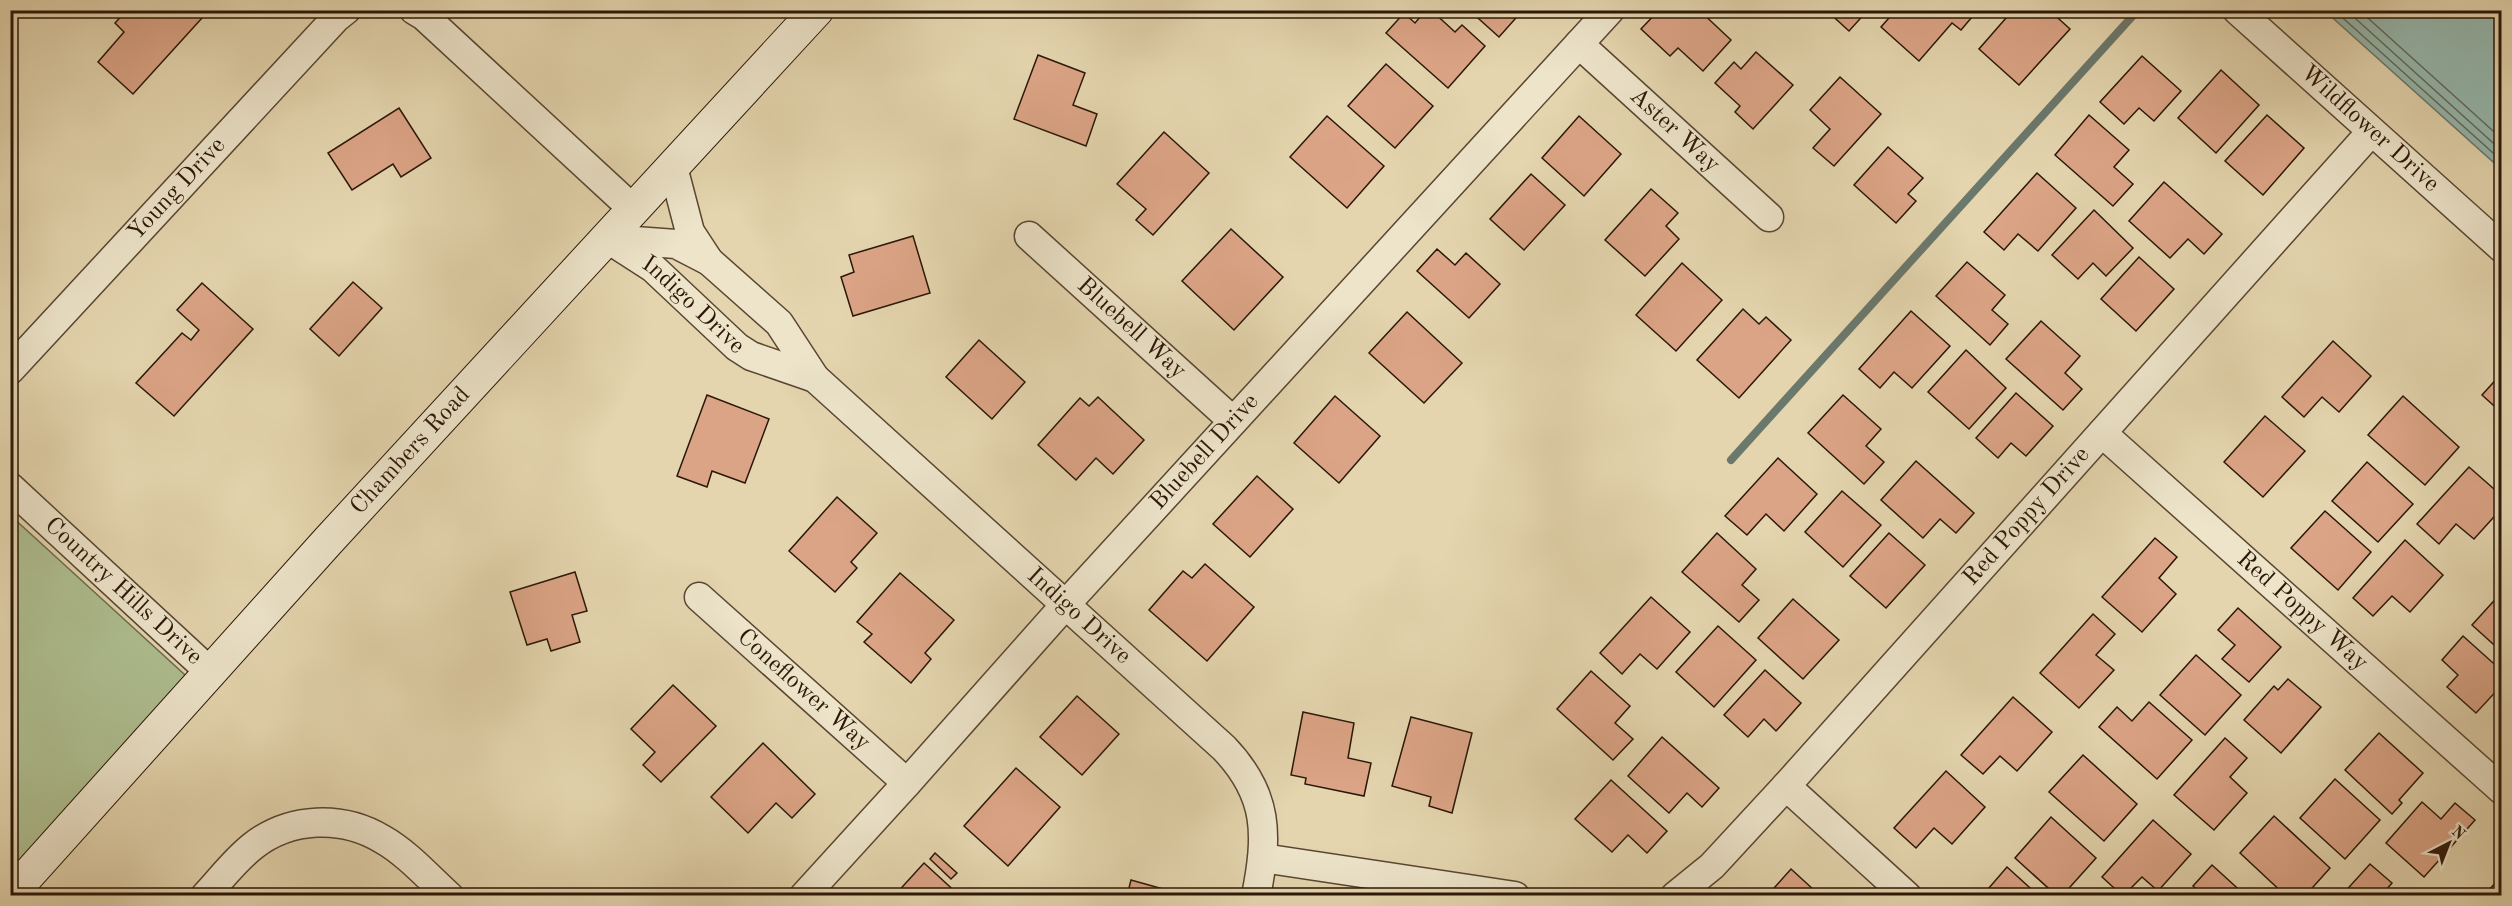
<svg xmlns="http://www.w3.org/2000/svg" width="2512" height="906" viewBox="0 0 2512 906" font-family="'Old Standard TT',serif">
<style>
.green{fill:#aebe90;stroke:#6c6a4c;stroke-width:1.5}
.water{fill:#95b8ae;stroke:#6b786c;stroke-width:1.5}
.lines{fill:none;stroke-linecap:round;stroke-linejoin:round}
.shore{stroke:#60685b;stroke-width:1.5}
.stream{stroke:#6b786c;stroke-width:8}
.building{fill:#dba486;stroke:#2b1708;stroke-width:1.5}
.street-casing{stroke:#594632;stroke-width:31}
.secondary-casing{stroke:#2b1708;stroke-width:35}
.street{stroke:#ede4ca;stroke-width:28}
.secondary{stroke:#ede4ca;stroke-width:33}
.labels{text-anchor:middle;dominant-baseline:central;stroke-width:5;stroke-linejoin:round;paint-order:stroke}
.street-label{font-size:24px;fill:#2b1708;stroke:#ede4ca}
</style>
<rect width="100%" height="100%" fill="#e4d5ae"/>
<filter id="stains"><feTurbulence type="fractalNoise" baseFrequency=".00333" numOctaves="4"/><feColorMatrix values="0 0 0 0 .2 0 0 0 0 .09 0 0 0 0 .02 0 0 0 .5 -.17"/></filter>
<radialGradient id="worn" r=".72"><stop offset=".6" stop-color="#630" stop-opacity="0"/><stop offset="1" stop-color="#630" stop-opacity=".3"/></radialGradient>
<path class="green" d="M10,515L184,674L195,687L10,895Z"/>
<path class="water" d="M2325,11H2501V169Z"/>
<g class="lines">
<g class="shore">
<path d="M2334,10L2502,161"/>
<path d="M2346,10L2502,151"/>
<path d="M2359,10L2502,139"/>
</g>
<path class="stream" d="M1731,460L2138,10"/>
</g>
<g class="building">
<path d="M127,10H194L202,18L133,94L98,62L124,32L115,23Z"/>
<rect x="531" y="10" width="96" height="6"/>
<path d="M1426,10H1431L1455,32L1462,25L1485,46L1448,88L1386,33L1404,13L1415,23Z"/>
<path d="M1469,10H1523L1499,37Z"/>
<path d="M1659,10H1699L1731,40L1703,71L1678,48L1670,56L1641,29Z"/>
<path d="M1826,10H1868L1849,31Z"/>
<path d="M1896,10H1978L1961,30L1952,23L1919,61L1881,27Z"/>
<path d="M2013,10H2049L2070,29L2019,85L1979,49Z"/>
<path d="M1756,52L1793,85L1753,129L1735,112L1740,106L1715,83L1734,62L1741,69Z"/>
<path d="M1038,55L1085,73L1073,105L1097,114L1086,146L1014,119Z"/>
<path d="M2142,56L2181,91L2154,121L2139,108L2124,124L2100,102Z"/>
<path d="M1386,64L1433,106L1395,148L1348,106Z"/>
<path d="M2221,70L2259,105L2216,153L2178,118Z"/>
<path d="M1840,77L1881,114L1834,166L1813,148L1830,129L1810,110Z"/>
<path d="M399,108L431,158L401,177L393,164L352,190L328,153Z"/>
<path d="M2089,115L2129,150L2114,167L2133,184L2113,206L2055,155Z"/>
<path d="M2267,115L2304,148L2263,195L2225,161Z"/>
<path d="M1327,116L1384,166L1347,208L1290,157Z"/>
<path d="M1579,116L1621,154L1584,196L1542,158Z"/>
<path d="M1164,132L1209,173L1153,235L1136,220L1146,209L1117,184Z"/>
<path d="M1888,147L1923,178L1908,194L1916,201L1896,223L1854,185Z"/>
<path d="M2037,173L2076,208L2038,251L2018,234L2004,250L1984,232Z"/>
<path d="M1531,174L1565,205L1524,250L1490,219Z"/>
<path d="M2164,182L2222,234L2204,254L2188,239L2170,258L2129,221Z"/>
<path d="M1651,189L1678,213L1666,226L1679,239L1645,276L1605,240Z"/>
<path d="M2094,210L2133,248L2106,276L2093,263L2078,279L2052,255Z"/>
<path d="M1231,229L1283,277L1234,330L1182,281Z"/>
<path d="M913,236L930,293L853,316L841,277L854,272L849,255Z"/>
<path d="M1437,249L1455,265L1466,253L1500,284L1469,318L1417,271Z"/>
<path d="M2139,257L2174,289L2136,331L2101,299Z"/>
<path d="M1967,262L2005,295L1992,310L2008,324L1990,345L1936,296Z"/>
<path d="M1682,263L1722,300L1676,351L1636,315Z"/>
<path d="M353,282L382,308L339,356L310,329Z"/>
<path d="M202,283L253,329L174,416L136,383L182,333L191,340L199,330L177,310Z"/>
<path d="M1743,309L1759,324L1766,317L1791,340L1739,398L1697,360Z"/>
<path d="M1911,311L1950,346L1912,388L1894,372L1880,388L1859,369Z"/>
<path d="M1407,312L1462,363L1424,403L1369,353Z"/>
<path d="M2041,321L2080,356L2065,373L2082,389L2063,410L2006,359Z"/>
<path d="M979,340L1025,382L992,419L946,377Z"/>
<path d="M2333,341L2371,376L2339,412L2322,397L2304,417L2282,397Z"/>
<path d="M1966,350L2006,388L1969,429L1928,392Z"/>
<path d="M2502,373V413L2482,395Z"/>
<path d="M2016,393L2053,426L2026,456L2011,443L1998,458L1976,438Z"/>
<path d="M707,395L769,419L745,483L712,471L707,487L677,476Z"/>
<path d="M1843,395L1881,429L1866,446L1884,462L1864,484L1808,433Z"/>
<path d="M1335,396L1380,436L1339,483L1294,443Z"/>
<path d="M2403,396L2459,447L2425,485L2368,435Z"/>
<path d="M1098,397L1144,440L1113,474L1096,458L1076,480L1038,445L1080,398L1089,406Z"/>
<path d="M2265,416L2305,451L2263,497L2224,462Z"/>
<path d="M1778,458L1817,494L1784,531L1766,514L1747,535L1725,516Z"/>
<path d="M1916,461L1974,513L1956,533L1940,519L1923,538L1881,500Z"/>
<path d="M2367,462L2413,504L2378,542L2332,501Z"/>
<path d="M2469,467L2502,496V508L2474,539L2456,524L2439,544L2417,524Z"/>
<path d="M1257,476L1293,509L1250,557L1213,524Z"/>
<path d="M1842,491L1881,525L1843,567L1805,532Z"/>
<path d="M837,497L877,533L851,562L857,568L835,592L789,551Z"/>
<path d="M2325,511L2371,552L2338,590L2291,548Z"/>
<path d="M1717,533L1756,569L1742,585L1759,600L1739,622L1682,572Z"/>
<path d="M1889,533L1925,565L1886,608L1850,576Z"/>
<path d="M2155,538L2177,557L2159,578L2176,594L2142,632L2102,597Z"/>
<path d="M2405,540L2443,575L2410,612L2392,596L2373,616L2353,598Z"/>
<path d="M1205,564L1254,607L1207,661L1149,610L1183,571L1192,578Z"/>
<path d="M575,572L587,611L572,615L580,642L551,651L547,639L527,645L510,592Z"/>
<path d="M900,573L954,620L925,653L931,659L911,683L864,642L872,634L857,622Z"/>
<path d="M2502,592V652L2472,625Z"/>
<path d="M1651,597L1690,632L1657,669L1640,654L1622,674L1600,653Z"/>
<path d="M1793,599L1839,640L1803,679L1758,638Z"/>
<path d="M2238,608L2281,647L2249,682L2222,659L2235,645L2218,630Z"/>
<path d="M2093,614L2115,634L2096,655L2114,670L2079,708L2040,673Z"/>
<path d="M1718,626L1756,660L1714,707L1676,672Z"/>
<path d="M2463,636L2502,671V685L2476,713L2447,687L2458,675L2442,660Z"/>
<path d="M2196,655L2241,695L2205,735L2160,695Z"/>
<path d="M1765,670L1801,703L1776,731L1764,719L1748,737L1724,715Z"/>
<path d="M1591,671L1630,706L1615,723L1633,739L1613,760L1557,709Z"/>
<path d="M2288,679L2321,707L2281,753L2244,720L2274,686L2278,690Z"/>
<path d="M673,685L716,726L661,782L643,765L655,752L631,729Z"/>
<path d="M1077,696L1119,734L1082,775L1040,737Z"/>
<path d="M2013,697L2052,732L2017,771L2000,756L1983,774L1961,755Z"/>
<path d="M2149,702L2192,740L2157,779L2099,727L2117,707L2132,721Z"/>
<path d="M1303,712L1354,723L1348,758L1371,763L1364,796L1305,784L1306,778L1291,775Z"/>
<path d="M1411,717L1472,733L1452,813L1429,806L1431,797L1392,786Z"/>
<path d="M2379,733L2423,773L2399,800L2402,803L2392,814L2345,770Z"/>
<path d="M1662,737L1719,788L1702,807L1687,793L1669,813L1628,776Z"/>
<path d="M2225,738L2247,758L2230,777L2247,793L2214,830L2174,795Z"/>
<path d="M763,743L815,794L792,818L776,803L748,833L711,797Z"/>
<path d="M2083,755L2137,804L2104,841L2049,792Z"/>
<path d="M1016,768L1060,807L1008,866L964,826Z"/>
<path d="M1946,771L1985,807L1952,844L1934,828L1916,848L1894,828Z"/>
<path d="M2335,779L2380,820L2345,859L2300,818Z"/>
<path d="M1611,780L1667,831L1647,853L1628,835L1612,852L1575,819Z"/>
<path d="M2422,802L2441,819L2455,803L2475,820L2424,877L2386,843Z"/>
<path d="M2274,816L2330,868L2305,896H2286L2240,853Z"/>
<path d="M2051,817L2096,858L2062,896H2057L2015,858Z"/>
<path d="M2153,820L2191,854L2158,891L2142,877L2123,896L2102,877Z"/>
<path d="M935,853L957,873L951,879L930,859Z"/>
<path d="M924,863L960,896H894Z"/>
<path d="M2370,864L2392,883L2381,896H2341Z"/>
<path d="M2212,865L2246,896H2204L2193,886Z"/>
<path d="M2007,867L2039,896H1982Z"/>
<path d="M1791,869L1814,890L1810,896H1767Z"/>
<path d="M2502,876V896H2487L2485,894Z"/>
<path d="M1131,880L1188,896H1127Z"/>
</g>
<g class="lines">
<defs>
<g id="street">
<path d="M414,10L424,16L634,210"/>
<path id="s1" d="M2237,10L2502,248"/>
<path id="s2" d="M1579,44L1769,217"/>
<path d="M673,167L690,232L709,261"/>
<path id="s3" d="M1029,236L1233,421"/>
<path id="s4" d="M608,239L676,244L709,261L779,323L815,378L1224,748C1269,795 1268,835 1256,896"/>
<path id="s5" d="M608,239L653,268L737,347L751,356L815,378"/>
<path id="s6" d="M10,370L336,18L346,10"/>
<path id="s7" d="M2102,433L2502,790"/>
<path id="s8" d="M10,487L209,671"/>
<path id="s9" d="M699,597L907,783"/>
<path d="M1786,786L1907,896"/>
<path d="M1263,858L1515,896"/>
<path d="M205,896C221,879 235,860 253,846C290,817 342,815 382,839C407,853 428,877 449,896"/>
<path id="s10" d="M804,896L907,783L1066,604L1610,10"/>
<path id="s11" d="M1675,896L1712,866L1786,786L2371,132"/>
</g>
<g id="secondary">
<path id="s12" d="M10,895L328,541L817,10"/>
</g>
</defs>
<use href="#street" class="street-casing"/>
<use href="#secondary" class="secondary-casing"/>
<use href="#street" class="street"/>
<use href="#secondary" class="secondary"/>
</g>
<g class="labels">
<g class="street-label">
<text stroke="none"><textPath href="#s1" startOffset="178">Wildflower Drive</textPath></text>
<text stroke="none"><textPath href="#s2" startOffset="129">Aster Way</textPath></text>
<text stroke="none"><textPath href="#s6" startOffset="246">Young Drive</textPath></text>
<text stroke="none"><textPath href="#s5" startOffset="108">Indigo Drive</textPath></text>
<text stroke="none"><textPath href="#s3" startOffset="138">Bluebell Way</textPath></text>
<text stroke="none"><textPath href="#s12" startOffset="598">Chambers Road</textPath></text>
<text stroke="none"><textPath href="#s10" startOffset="598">Bluebell Drive</textPath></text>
<text stroke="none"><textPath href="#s11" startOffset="518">Red Poppy Drive</textPath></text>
<text stroke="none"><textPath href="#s8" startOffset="154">Country Hills Drive</textPath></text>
<text stroke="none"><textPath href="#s7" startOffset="268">Red Poppy Way</textPath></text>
<text stroke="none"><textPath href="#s4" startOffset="620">Indigo Drive</textPath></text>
<text stroke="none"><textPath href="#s9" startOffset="140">Coneflower Way</textPath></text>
</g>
</g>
<rect width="2512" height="906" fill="none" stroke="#e4d5ae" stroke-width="36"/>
<rect x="12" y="12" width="2488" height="882" fill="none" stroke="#2b1708" stroke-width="3"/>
<rect x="18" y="18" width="2476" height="870" fill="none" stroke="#2b1708" stroke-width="1.5"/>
<g transform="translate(2449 843) rotate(42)" stroke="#ede4ca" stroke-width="4.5" paint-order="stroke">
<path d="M0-4.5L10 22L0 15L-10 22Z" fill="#2b1708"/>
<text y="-9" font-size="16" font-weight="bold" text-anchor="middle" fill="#2b1708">N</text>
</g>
<rect width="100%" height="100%" filter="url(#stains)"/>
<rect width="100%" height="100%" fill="url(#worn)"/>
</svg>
